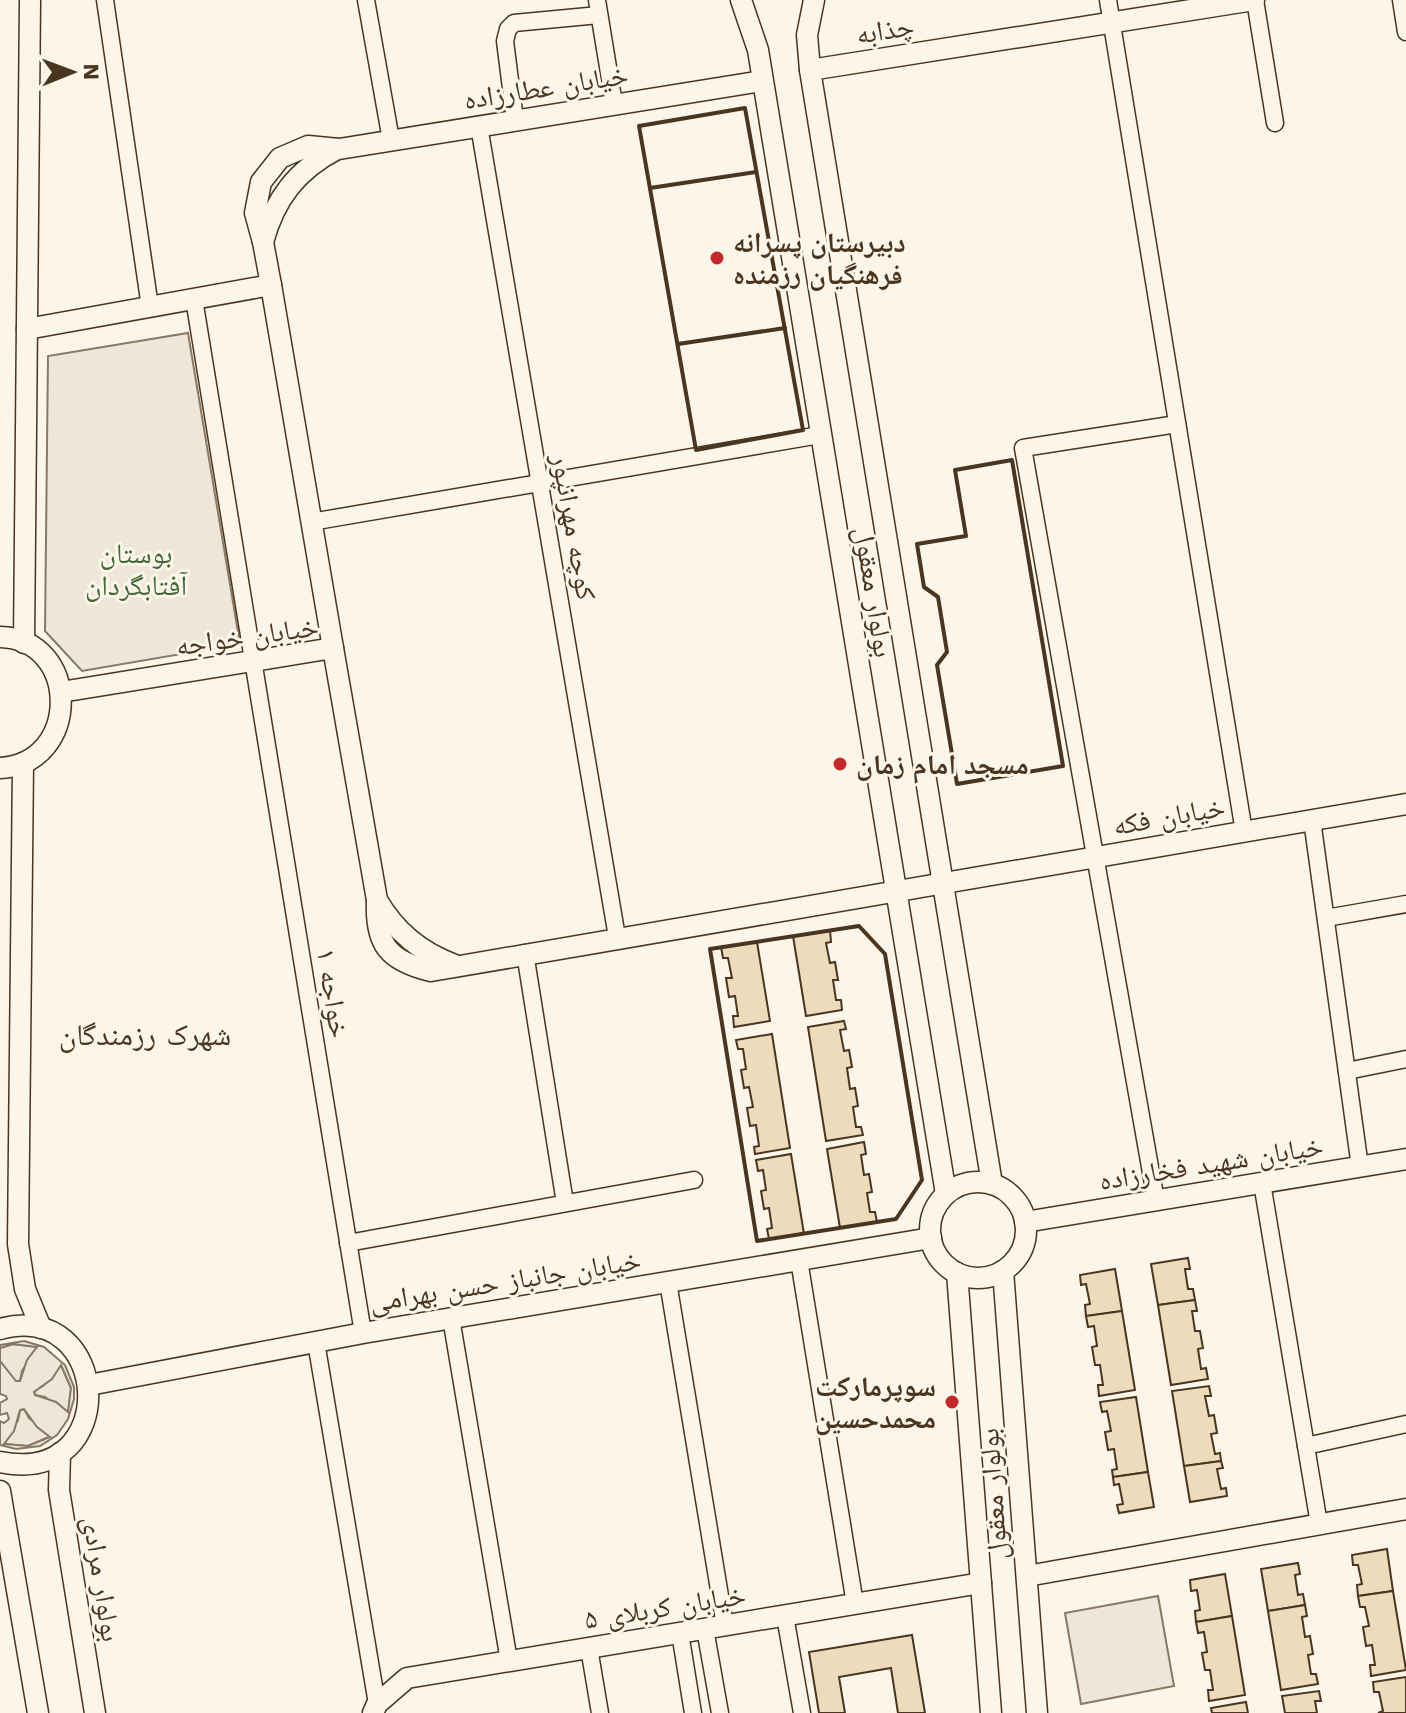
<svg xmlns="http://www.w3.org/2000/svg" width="1406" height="1713" viewBox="0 0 1406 1713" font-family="'Work Sans','Noto Naskh Arabic',sans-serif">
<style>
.green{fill:#ede6d9;stroke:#887966;stroke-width:2}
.parking{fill:#ede7d9;stroke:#887966;stroke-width:2;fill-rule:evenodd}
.building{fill:#ecdcbc;stroke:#4a3520;stroke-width:2}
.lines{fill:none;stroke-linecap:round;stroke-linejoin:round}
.minor-casing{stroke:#4a3520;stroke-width:19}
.tertiary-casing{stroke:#4a3520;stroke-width:23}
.minor{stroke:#fbf6e9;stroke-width:16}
.tertiary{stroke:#fbf6e9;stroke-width:20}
.wall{stroke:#4a3520;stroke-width:4}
.poi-dot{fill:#c62828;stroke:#fbf6e9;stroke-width:3}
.labels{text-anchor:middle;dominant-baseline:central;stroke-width:6;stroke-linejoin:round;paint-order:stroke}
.street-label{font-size:28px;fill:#4a3520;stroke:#fbf6e9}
.poi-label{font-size:28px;font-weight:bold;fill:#4a3520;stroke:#fbf6e9;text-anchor:start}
.park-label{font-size:28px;fill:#436837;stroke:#fbf6e9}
.neighbourhood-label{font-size:30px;fill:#4a3520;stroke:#fbf6e9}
</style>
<rect width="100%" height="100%" fill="#fbf6e9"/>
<g class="green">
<path d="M188,333L240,644L82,671L45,631L48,356Z"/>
<path d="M13,1344L38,1347L22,1371L20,1381L16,1382L0,1361V1348Z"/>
<path d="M61,1365L71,1388L68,1413L45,1397L35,1395L34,1391L43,1386Z"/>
<path d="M24,1409L29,1418L51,1436L28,1446L3,1444L18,1420L20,1410Z"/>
<path d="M1158,1596L1174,1686L1081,1704L1065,1613Z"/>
</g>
<path class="parking" d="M24,1341L44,1347L65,1365L74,1387V1399L68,1419L57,1435L40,1446L16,1449L0,1445V1421L4,1423L9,1419L7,1413L0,1415V1403L7,1399L6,1396L0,1394V1361L16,1381H20L27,1360L37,1347L13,1344L0,1348V1345ZM61,1365L71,1388L68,1412L56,1402L35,1395L34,1392L52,1379ZM24,1409L37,1427L50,1437L28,1446L4,1444L14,1431L20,1410Z"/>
<g class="building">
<path d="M830,930L831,942L826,943L830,963L835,962L838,980H833L836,1000H841L842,1010L806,1016L793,936Z"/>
<path d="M757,942L770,1021L734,1027L733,1016H738L735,996L729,997L726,978H732L728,958H723L721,947Z"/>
<path d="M844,1021L846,1029L840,1030L844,1051L849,1050L852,1067L847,1068L850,1089L855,1088L858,1106L853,1107L856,1127H861L863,1135L826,1141L808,1027Z"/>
<path d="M772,1034L790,1148L755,1154L754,1147L759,1146L756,1125L750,1126L747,1108L753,1107L749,1087L744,1088L741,1070L746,1069L743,1049H738L736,1040Z"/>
<path d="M864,1142L866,1154L861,1155L864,1175L869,1174L872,1192L867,1193L870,1212H875L877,1222L840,1228L827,1149Z"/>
<path d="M791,1154L804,1234L769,1239L767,1229L772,1228L769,1208L764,1209L761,1191L766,1190L763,1170L758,1171L756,1160Z"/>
<path d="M1188,1258L1190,1269H1185L1188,1289H1193L1195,1300L1158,1305L1151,1264Z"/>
<path d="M1115,1269L1122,1311L1086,1316L1085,1305L1090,1304L1086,1284L1081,1285L1080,1275Z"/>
<path d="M1195,1300L1197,1311H1192L1195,1331H1200L1203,1348L1198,1349L1201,1369L1206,1368L1208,1379L1171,1385L1158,1305Z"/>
<path d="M1122,1311L1135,1390L1099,1396L1098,1385H1103L1100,1365H1095L1092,1347L1097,1346L1094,1326L1088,1327L1086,1316Z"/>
<path d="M1209,1386L1211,1396H1205L1209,1416L1214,1415L1217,1433L1211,1434L1215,1454L1220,1453L1221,1461L1184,1466L1172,1391Z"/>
<path d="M1136,1397L1148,1472L1113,1477L1112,1470L1117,1469L1114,1449L1108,1450L1105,1432L1111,1431L1107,1411L1102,1412L1100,1402Z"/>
<path d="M1221,1461L1223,1468L1217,1469L1221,1489L1226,1488L1227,1496L1190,1502L1184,1466Z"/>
<path d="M1148,1472L1154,1507L1119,1513L1117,1505L1123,1504L1119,1484L1114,1485L1113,1477Z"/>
<path d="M1387,1549L1393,1591L1358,1596L1357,1585L1362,1584L1358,1565H1353L1352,1555Z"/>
<path d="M1298,1563L1300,1574L1295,1575L1298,1595L1303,1594L1305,1605L1268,1611L1261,1569Z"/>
<path d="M1225,1574L1232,1616L1196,1622L1195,1611L1200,1610L1197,1590L1191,1591L1190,1580Z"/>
<path d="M1393,1591L1406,1670L1371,1676L1370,1665H1375L1372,1645L1366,1646L1363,1627L1369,1626L1365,1607H1360L1358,1596Z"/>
<path d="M1305,1605L1307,1616L1302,1617L1305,1637L1310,1636L1313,1654L1308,1655L1311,1674H1316L1318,1684L1281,1690L1268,1611Z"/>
<path d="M1232,1616L1245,1695L1209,1701L1208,1690H1213L1210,1670H1205L1202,1653L1207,1652L1204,1632L1198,1633L1196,1622Z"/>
<path d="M912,1635L925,1713H898L891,1668L839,1677L845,1713H819L809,1652Z"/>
<path d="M1406,1677V1713H1378L1383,1711L1379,1692H1374L1373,1682Z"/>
<path d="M1319,1691L1321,1701H1315L1317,1713H1285L1282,1696Z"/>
<path d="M1246,1702L1248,1713H1212L1211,1708Z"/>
</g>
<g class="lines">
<defs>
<g id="minor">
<path d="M105,0L150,307"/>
<path d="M366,0L391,140"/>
<path d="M597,0L614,104"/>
<path d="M1108,0L1244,832"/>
<path d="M1255,0L1275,123"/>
<path d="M1401,0L1406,32"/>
<path d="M515,120L505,41L508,29L514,23L599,15"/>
<path d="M479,126L617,937"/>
<path d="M194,299L363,1333"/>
<path d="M311,522L820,435"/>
<path d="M1312,820L1360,1167"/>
<path d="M1326,918L1406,904"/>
<path d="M525,953L565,1203"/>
<path d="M1347,1071L1406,1059"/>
<path d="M1262,1183L1319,1524"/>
<path d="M1156,1201L1023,448L1177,424"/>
<path d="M348,1243L694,1180"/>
<path d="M799,1260L855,1604"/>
<path d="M668,1282L725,1626"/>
<path d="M451,1318L509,1661"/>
<path d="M316,1342L377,1704"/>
<path d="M1306,1446L1406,1424"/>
<path d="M785,1616L802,1713"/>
<path d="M705,1629L720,1713"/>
<path d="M680,1633L693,1713"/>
<path d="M589,1648L600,1713"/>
</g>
<g id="tertiary">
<path d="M741,0L758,50L946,1194"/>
<path d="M814,0L807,35L810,70L992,1184"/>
<path d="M810,70L1254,0"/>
<path d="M263,242C275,198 297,170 337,149"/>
<path d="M271,285L333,648"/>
<path d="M27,329L271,285L263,242L255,213L261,182L280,158L308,146L339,149L762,81"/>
<path d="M0,637C81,639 81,764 0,768"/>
<path d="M24,643L30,0"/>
<path d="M61,692L333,648L377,900C375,944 388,961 431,971L1406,804"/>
<path d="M23,763L18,1244L25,1289L41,1328"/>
<path d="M377,900C396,932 420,952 455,965"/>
<circle cx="978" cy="1230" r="48"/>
<path d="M1025,1222L1406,1159"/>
<path d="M1003,1271L1037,1713"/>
<path d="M957,1273L991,1713"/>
<path d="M0,1329C112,1298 123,1487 0,1462"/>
<path d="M89,1385L363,1333L931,1238"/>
<path d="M60,1453L59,1490L95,1713"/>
<path d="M0,1491L38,1713"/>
<path d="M1027,1576L1406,1509"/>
<path d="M373,1713L377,1704L407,1678L981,1583"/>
</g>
</defs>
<use href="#minor" class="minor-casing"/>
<use href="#tertiary" class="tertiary-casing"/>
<use href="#minor" class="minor"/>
<use href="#tertiary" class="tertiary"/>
<g class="wall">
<path d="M745,108L803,430L696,450L639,126Z"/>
<path d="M650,188L756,172"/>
<path d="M678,344L785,328"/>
<path d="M1012,460L1063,766L957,784L937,665L947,652L938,597L924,587L917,544L966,536L955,470Z"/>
<path d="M859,926L885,954L922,1180L896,1219L757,1241L710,949Z"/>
</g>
</g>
<g class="poi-dot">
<circle cx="717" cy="258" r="8"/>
<circle cx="840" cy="764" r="8"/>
<circle cx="952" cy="1402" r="8"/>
</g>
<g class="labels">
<g class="street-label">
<text transform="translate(885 30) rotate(-9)">چذابه</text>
<text transform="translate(546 87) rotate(-9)">خیابان عطارزاده</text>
<text transform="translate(574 527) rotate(80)">کوچه مهرانپور</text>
<text transform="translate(874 592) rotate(81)">بولوار معقول</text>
<text transform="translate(247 636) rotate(-8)">خیابان خواجه</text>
<text transform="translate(1169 816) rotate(-10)">خیابان فکه</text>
<text transform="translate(333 993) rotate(81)">خواجه ۱</text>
<text transform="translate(1211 1163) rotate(-9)">خیابان شهید فخارزاده</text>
<text transform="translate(505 1281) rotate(-9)">خیابان جانباز حسن بهرامی</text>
<text transform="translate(993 1494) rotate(-94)">بولوار معقول</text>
<text transform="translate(102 1579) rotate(81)">بولوار مرادی</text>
<text transform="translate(665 1607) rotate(-9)">خیابان کربلای ۵</text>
</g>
<g class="poi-label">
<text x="733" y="242">دبیرستان پسرانه<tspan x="733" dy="32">فرهنگیان رزمنده</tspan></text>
<text x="856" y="764">مسجد امام زمان</text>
<text x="936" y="1386" text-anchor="end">سوپرمارکت<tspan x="936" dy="32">محمدحسین</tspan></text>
</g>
<g class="park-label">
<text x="136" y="553">بوستان<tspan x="136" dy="32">آفتابگردان</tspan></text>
</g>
<g class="neighbourhood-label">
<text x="145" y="1034">شهرک رزمندگان</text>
</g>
</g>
<g transform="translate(72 72) rotate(89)" stroke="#fbf6e9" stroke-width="6" paint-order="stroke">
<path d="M0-6L14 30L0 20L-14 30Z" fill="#4a3520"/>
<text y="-12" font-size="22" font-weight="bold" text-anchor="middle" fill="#4a3520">N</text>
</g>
</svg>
